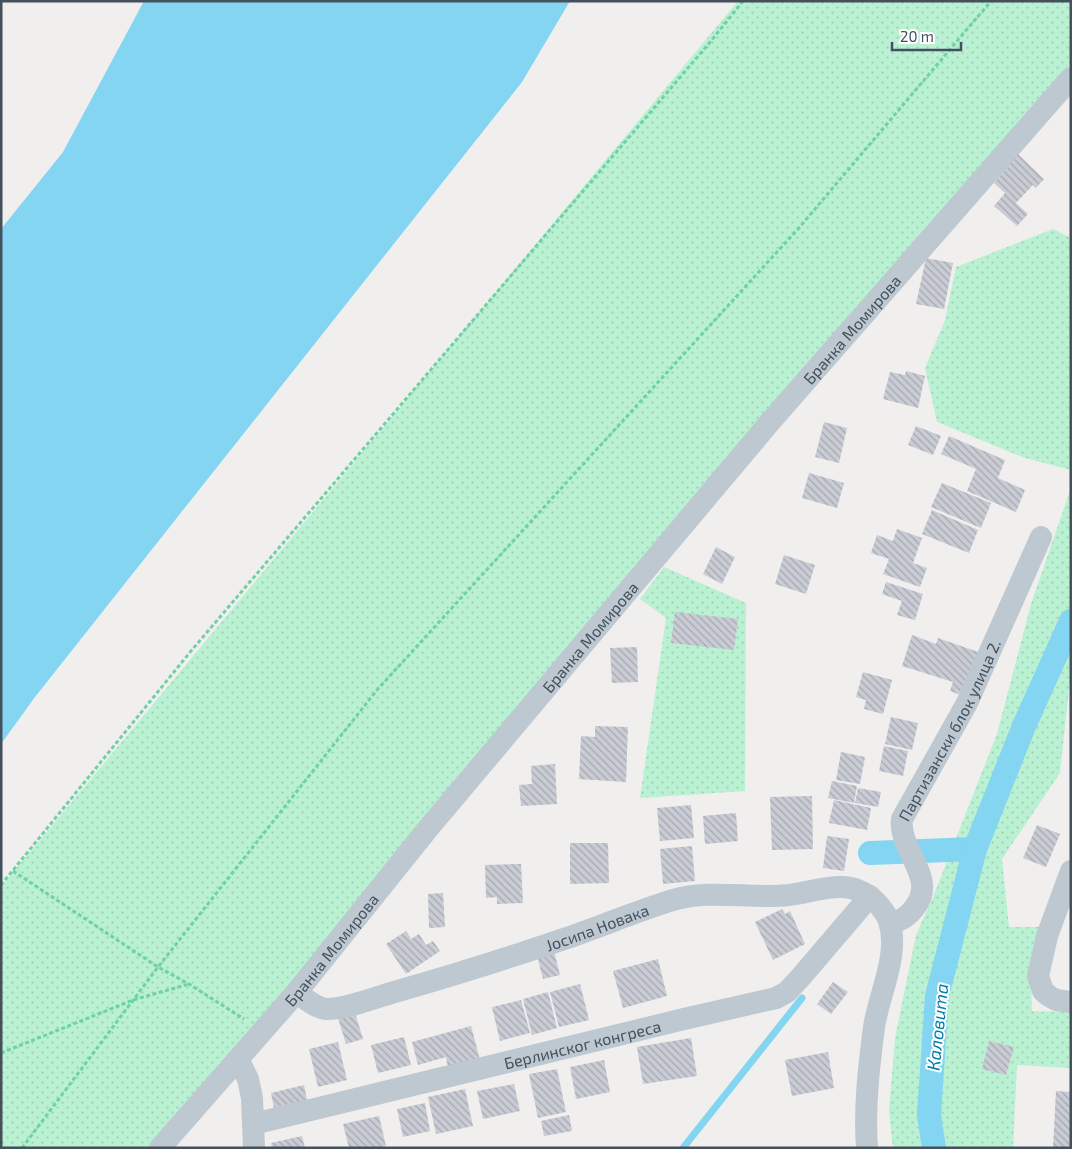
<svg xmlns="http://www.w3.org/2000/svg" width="1072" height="1149" viewBox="0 0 1072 1149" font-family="'Exo 2',sans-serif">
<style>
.green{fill:url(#green-dots)}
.water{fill:#84d5f1}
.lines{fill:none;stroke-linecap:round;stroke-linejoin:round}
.stream{stroke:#84d5f1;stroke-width:7}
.canal{stroke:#84d5f1;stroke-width:24}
.building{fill:url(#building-back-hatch)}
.path{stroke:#6fd1a6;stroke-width:3;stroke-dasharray:4 2.5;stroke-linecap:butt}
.street{stroke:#bdc8d1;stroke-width:22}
.labels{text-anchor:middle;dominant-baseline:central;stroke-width:4;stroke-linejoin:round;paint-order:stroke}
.street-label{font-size:16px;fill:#45505d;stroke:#fff}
.water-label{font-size:18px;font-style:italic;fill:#057ea9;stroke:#fff}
</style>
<defs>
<pattern id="green-dots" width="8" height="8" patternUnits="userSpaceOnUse" patternTransform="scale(1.25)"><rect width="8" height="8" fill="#b9f1d2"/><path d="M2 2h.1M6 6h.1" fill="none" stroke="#a0d0b7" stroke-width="1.8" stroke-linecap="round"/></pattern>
<pattern id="building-back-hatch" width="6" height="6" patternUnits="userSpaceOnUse" patternTransform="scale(1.25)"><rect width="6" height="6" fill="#c9ccd4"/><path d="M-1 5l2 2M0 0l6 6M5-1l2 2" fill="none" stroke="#a5a8af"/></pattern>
</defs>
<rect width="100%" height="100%" fill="#f1eeee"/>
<g class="green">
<path d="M738,1H1071V63L166,1148H1V887Z"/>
<path d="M1053,229L1071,238V470L1025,458L937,422L925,368L945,320L956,267Z"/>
<path d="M1071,488V683L1069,688L1060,773L1002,859L1009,927H1045L1031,980L1032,1011L1071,1012V1068L1017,1065L1013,1148H893L889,1112L895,1038L916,935L933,897L997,734L1031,604Z"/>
<path d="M664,567L746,603L745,791L640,798L666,618L640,599Z"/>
</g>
<path class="water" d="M144,1H570L522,82L35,697L1,744V229L63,152Z"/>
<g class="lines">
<path class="stream" d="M683,1148L802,998"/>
<g class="canal">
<path d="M870,853L975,849"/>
<path d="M934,1148L929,1115L937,996L975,849L1024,726L1071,621"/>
</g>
</g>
<g class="building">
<path d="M1016,152L1044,179L1036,188L1033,185L1016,203L1028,214L1017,226L994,206L1005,193L994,183L1010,164L1007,161Z"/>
<path d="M926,258L953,263L944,309L916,304Z"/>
<path d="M906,371L925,376L918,408L883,399L890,372L905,375Z"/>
<path d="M824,422L847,428L839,463L815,457Z"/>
<path d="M916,426L941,436L933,455L908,445Z"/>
<path d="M949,436L1005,460L998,478L1025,490L1016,512L967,491L976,469L941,454Z"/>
<path d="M809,473L844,483L837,508L802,498Z"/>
<path d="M942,483L991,503L981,528L931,507Z"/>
<path d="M932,510L978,530L969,553L922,534Z"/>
<path d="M897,529L922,538L913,563L927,568L920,587L883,574L889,559L871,553L877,535L893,541Z"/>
<path d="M716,547L735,557L722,584L703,574Z"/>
<path d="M784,555L815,565L806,594L775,584Z"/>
<path d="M886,582L923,594L915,620L897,615L902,601L882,594Z"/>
<path d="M675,612L738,619L734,650L671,643Z"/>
<path d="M912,635L936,644L938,638L984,654L966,697L950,691L953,682L902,666Z"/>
<path d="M637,647L638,682L612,683L610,648Z"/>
<path d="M863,672L892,680L883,714L864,709L866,700L856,697Z"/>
<path d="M891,717L918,723L912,750L885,744Z"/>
<path d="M595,726L628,727L626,782L579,779L581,736L595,737Z"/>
<path d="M884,746L908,751L903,776L879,771Z"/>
<path d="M841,752L865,757L860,784L836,780Z"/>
<path d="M555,764L557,804L521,806L519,785L532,784L531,766Z"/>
<path d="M832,781L857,786L854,803L828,798Z"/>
<path d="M858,788L881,792L878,807L855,803Z"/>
<path d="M812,796L813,849L772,850L770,797Z"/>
<path d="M834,800L871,808L867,830L829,823Z"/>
<path d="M691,805L694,838L660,841L657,808Z"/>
<path d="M736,813L738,841L705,844L703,816Z"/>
<path d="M1037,825L1060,834L1046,867L1023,858Z"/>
<path d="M827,836L849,839L844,871L823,868Z"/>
<path d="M570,843H608L609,883L570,884Z"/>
<path d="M692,846L695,881L663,884L660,849Z"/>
<path d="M521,864L523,903L497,904V897L486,898L485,865Z"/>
<path d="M443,893L445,927L429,928L428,894Z"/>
<path d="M782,909L785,914L790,911L805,944L773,960L755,922Z"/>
<path d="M406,931L411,939L419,934L426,945L433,941L440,951L406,974L386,944Z"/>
<path d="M554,951L560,975L543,979L537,956Z"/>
<path d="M658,959L667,996L623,1008L613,971Z"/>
<path d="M833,982L848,992L831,1014L817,1004Z"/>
<path d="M580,984L589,1020L559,1027L550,992Z"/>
<path d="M548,992L557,1028L532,1035L523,999Z"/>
<path d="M521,1000L530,1033L500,1041L492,1007Z"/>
<path d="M355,1013L363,1039L346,1044L338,1018Z"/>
<path d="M471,1026L480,1060L448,1068L446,1057L418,1065L412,1042Z"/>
<path d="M404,1037L411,1065L378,1073L371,1045Z"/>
<path d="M691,1038L697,1076L643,1084L637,1047Z"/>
<path d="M989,1041L1014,1047L1006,1075L982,1069Z"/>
<path d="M338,1042L347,1080L318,1087L309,1049Z"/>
<path d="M828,1052L834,1088L792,1096L785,1060Z"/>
<path d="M604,1060L610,1092L576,1099L570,1067Z"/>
<path d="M557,1069L566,1112L538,1118L529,1074Z"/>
<path d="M514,1084L520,1111L483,1119L477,1091Z"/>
<path d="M304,1085L307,1100L274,1108L271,1093Z"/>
<path d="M465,1089L473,1126L436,1134L428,1097Z"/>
<path d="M1056,1091L1071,1092V1148H1053Z"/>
<path d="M425,1103L430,1131L403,1137L397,1109Z"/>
<path d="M569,1115L572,1131L544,1136L541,1121Z"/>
<path d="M379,1116L386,1146L379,1148H349L343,1124Z"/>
<path d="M302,1136L305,1148H272L271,1143Z"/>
</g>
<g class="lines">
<g class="path">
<path d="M13,871L158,967L189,984L244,1019"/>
<path d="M1,885L191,651L711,41L743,1"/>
<path d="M1,1053L133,1000L189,984"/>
<path d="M22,1148L158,967L377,690L798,229L991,1"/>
</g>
<g class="street">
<path d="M1071,871L1047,936L1038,976L1043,991L1049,996L1056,1000L1071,1002"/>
<path id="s1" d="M890,924C901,920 908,917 915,907C938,877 898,851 902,819L967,703L1041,537"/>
<path id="s2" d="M296,993C305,998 316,1008 326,1009C344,1010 379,996 398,991C454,975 511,957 567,938C602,926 637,911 673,900C711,889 750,899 789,895C820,891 848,876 875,901C881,907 886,913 889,921C900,954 879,994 874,1027C869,1066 864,1108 867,1148"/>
<path d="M238,1059L248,1079L252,1098L254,1148"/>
<path id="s3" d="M253,1124L684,1019L776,998L787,992L800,978L870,896"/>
<path id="s4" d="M160,1148L296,993L426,831L770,422L1071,78"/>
</g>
</g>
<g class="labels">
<g class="street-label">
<text stroke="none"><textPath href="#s4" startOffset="1072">Бранка Момирова</textPath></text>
<text stroke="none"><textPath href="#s4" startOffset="668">Бранка Момирова</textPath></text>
<text stroke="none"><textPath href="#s1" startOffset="225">Партизански блок улица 2.</textPath></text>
<text stroke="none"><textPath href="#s2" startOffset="318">Јосипа Новака</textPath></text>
<text stroke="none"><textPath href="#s4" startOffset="262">Бранка Момирова</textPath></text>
<text stroke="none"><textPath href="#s3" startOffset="339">Берлинског конгреса</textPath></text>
</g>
<g class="water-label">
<text transform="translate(937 1027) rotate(-84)">Каловита</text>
</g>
</g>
<rect width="1072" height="1149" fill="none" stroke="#45505d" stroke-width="5"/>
<path d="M892 42v8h69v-8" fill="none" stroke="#45505d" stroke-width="2.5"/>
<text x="900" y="42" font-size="15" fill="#45505d" stroke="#ffffff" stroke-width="4" paint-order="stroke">20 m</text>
</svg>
